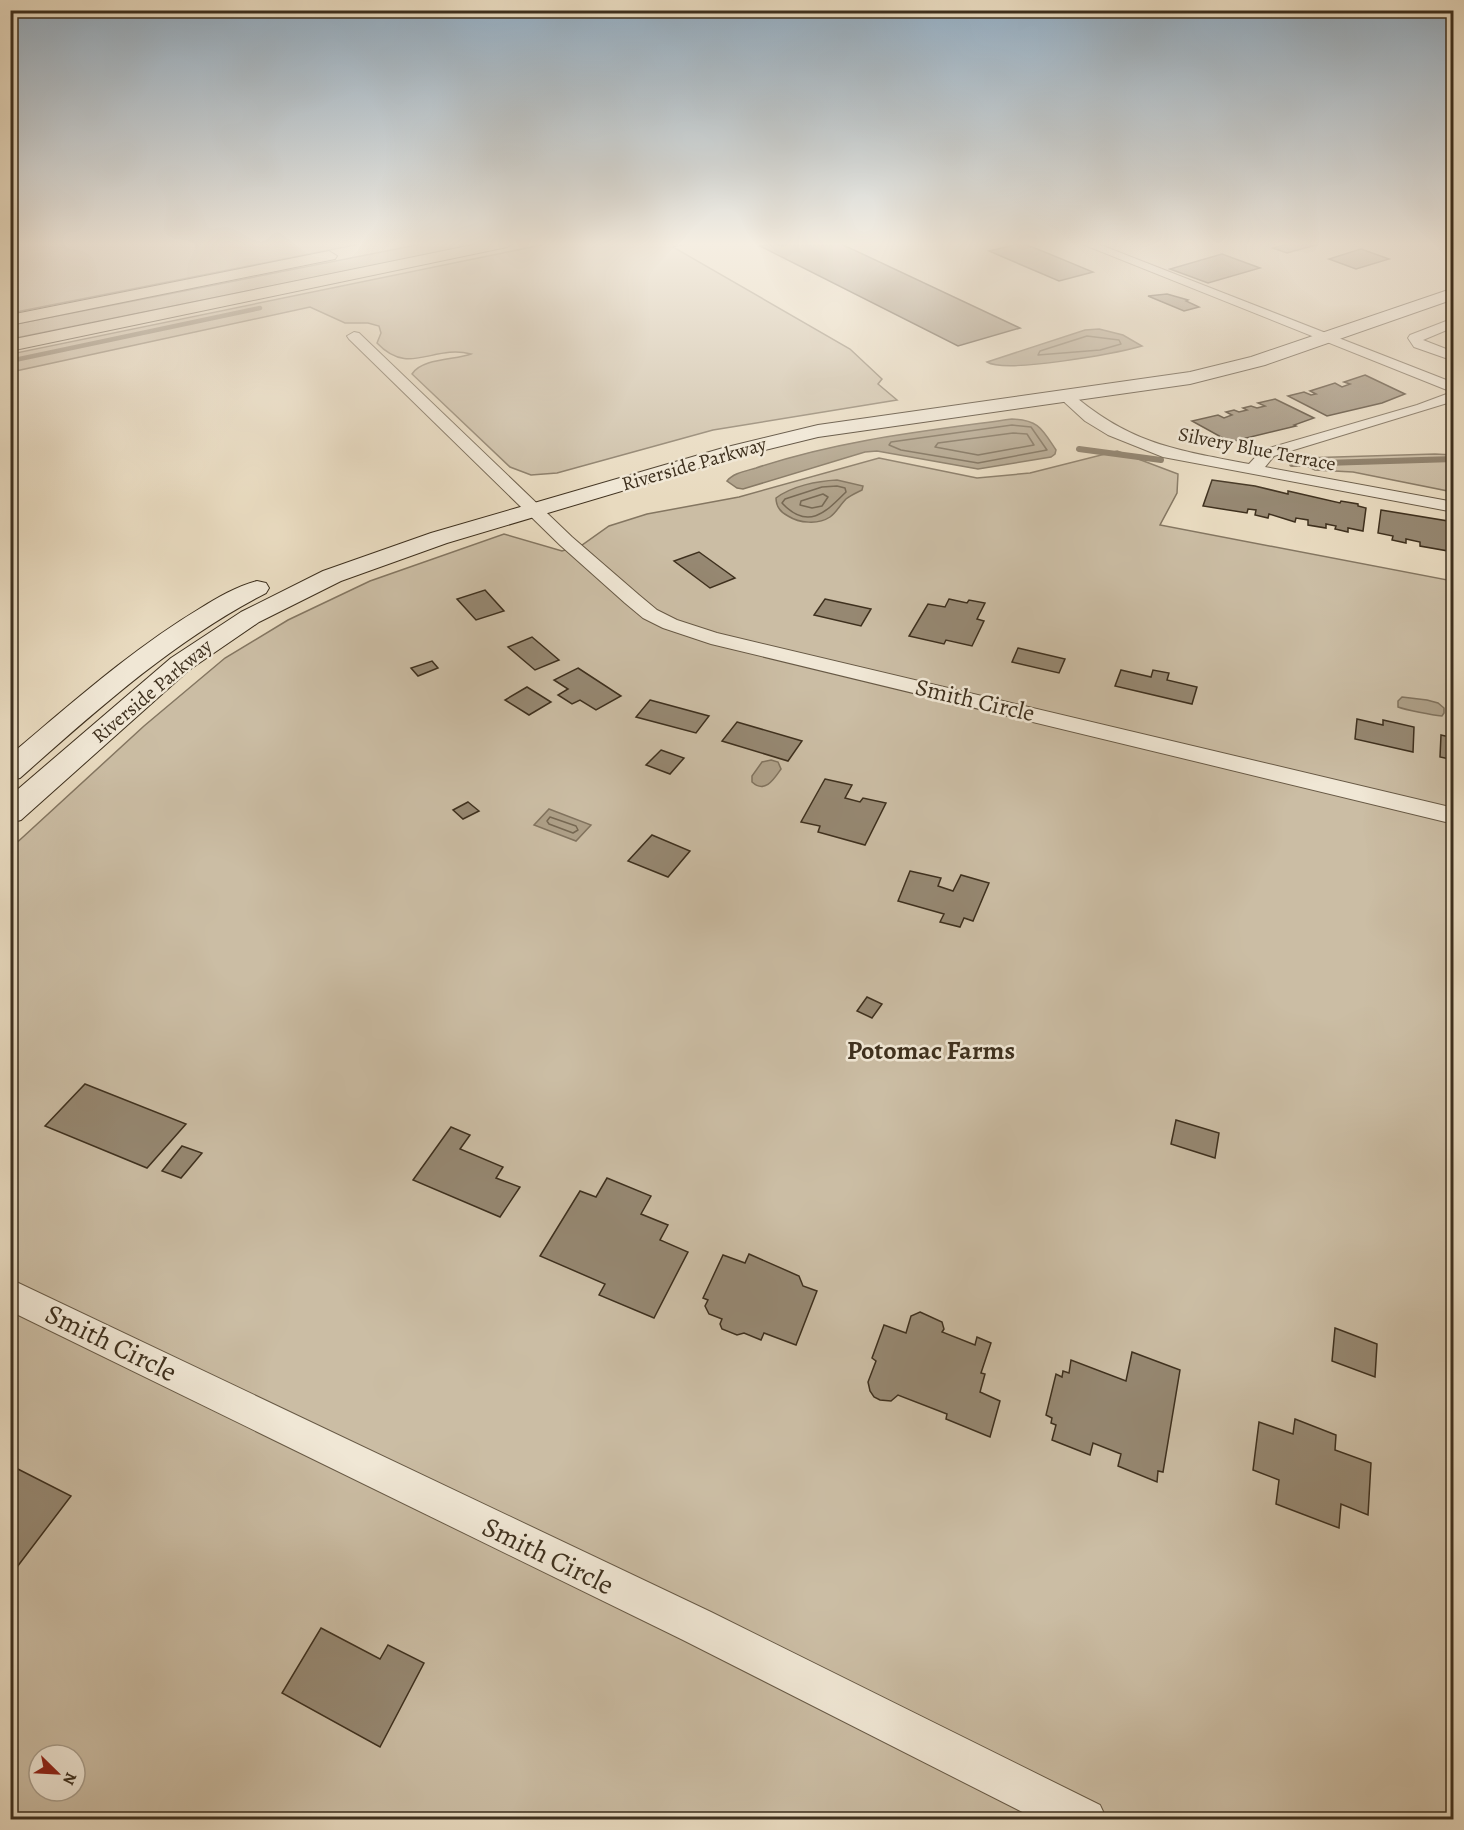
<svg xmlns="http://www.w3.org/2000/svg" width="1464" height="1830" viewBox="0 0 1464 1830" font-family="Alegreya,serif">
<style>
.green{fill:#cbbda4;stroke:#847661;stroke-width:1.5;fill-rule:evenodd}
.water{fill:#aea088;stroke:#81735e;stroke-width:1.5}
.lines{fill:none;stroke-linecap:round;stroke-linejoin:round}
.shore{stroke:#766853;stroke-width:1.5}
.stream-far1{stroke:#81735e;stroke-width:4.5}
.stream{stroke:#81735e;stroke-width:6}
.building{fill:#968872;stroke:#3e301e;stroke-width:1.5}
.street-casing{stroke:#685a46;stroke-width:2}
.secondary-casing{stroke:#3e301e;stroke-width:2}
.highway-casing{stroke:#3e301e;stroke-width:2}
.street{fill:#f0e7d5;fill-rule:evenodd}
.secondary{fill:#f0e7d5;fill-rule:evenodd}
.highway{fill:#e8dabf;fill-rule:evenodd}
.labels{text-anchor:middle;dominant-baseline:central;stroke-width:5;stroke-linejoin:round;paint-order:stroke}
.far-street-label{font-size:20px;fill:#3e301e;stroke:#f0e7d5}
.street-label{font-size:24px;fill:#3e301e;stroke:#f0e7d5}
.neighbourhood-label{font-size:26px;font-weight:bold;fill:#3e301e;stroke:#f0e7d5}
.near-street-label{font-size:28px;fill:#3e301e;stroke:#f0e7d5}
</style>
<rect width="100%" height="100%" fill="#e8dabf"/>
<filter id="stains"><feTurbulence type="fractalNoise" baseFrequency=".00333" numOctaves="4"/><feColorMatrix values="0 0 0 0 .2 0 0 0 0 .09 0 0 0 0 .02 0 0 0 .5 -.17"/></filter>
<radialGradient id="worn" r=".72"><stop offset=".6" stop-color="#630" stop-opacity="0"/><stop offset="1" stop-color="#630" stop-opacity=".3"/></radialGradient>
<g class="green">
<path d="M11,242H370L11,313Z"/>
<path d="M432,242H490L11,339V325Z"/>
<path d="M556,242H697L673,247L850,349L882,379L878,384L897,400L713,430L557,473L531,475L510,467L412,374C422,358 456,360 471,354C433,344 409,377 377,343L381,333L379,326L368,323H345L310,307L11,372V354Z"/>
<path d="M1117,451L1178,474L1177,493L1160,525L1453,581V1819L11,1820V848L144,726L225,658L288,620L370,581L504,534L562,551L582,545L609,526L647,514L739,497L879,458L977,478L1030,473ZM39,1755H75V1791H39Z"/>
<path d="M1435,454L1453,455V492L1353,472L1315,470L1300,463L1303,458Z"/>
</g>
<g class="water">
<path d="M1099,329L1123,335L1142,346C1117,353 1006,374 987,362L1085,330Z"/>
<path d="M1012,419C1039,420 1042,429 1056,450L1055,454L1051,457L978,469L877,451L865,452L743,489L737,488L727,481C733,473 746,471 756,468C839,440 925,431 1012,419Z"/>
<path d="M837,480L863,486L862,490C856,493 851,495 846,499C840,505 836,513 830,517C818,525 799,523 788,516C780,512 776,507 776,498C792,486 817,481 837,480Z"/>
<path d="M1402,697L1427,700L1438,703L1444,708V713L1442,716C1432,715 1406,710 1398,707V701Z"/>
<path d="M771,760L778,762L781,769C774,779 765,794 752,782V776L762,762Z"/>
<path d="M549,809L591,825L576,841L534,825Z"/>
</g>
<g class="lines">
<g class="shore">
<path d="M1087,336L1119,340L1121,344L1100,350L1038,355L1040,351Z"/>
<path d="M1012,425L1031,427L1047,450L978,463L901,450L889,445L891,442Z"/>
<path d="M1013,433L1027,434L1034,445L978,455L935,447L938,443Z"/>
<path d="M837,486L845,488L846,492C826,512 808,531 782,503L785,499L822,487Z"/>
<path d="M823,494L828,497L822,506L812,508L800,505L801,501Z"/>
<path d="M550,817L576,826L578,830L573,833L549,824L547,821Z"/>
</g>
<path class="stream-far1" d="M10,361L260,308"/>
<g class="stream">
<path d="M1079,449L1161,460"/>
<path d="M1292,464L1454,459"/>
</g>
</g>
<g class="building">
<path d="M778,242H837L1020,328L958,346L760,246Z"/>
<path d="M1294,242H1327L1287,253L1273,248Z"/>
<path d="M1022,243L1047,253L1093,272L1059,281L989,251Z"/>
<path d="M1361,249L1389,259L1356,269L1329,259Z"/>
<path d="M1222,254L1260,268L1208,283L1170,269Z"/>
<path d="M1167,294L1188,300L1186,301L1199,307L1184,311L1148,296Z"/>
<path d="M1365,375L1405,394L1382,403L1327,416L1288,396L1304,392L1311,395L1316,394L1310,391L1335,383L1342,387L1350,384L1344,382Z"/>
<path d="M1275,399L1314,418L1294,425L1296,426L1230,442L1192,421L1218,415L1224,418L1232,415L1226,412L1234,410L1239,412L1247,410L1243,408L1251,406L1257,408L1265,406L1258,403Z"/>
<path d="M1212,480L1255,486L1288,494V491L1340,503L1341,501L1358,504V506L1366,508L1363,531L1348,528V532L1335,529L1336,526L1326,524V528L1308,525V520L1296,518L1295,522L1269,514L1268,518L1255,515L1256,510L1248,509L1247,513L1203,506Z"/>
<path d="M1381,510L1454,522V552L1420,546V542L1406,539V543L1392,540L1393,536L1378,533Z"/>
<path d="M699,552L735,578L710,588L674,561Z"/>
<path d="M485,590L504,611L476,620L457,599Z"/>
<path d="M825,599L871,609L861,626L814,615Z"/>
<path d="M949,599L967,603L969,600L985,603L977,619L984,621L972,646L946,640L944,644L909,636L928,604L945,607Z"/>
<path d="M532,637L559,660L535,670L508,647Z"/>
<path d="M1018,648L1065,659L1059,673L1012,662Z"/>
<path d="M432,661L438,668L418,676L411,668Z"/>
<path d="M578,668L621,696L596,710L580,700L572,704L558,695L568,689L554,680Z"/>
<path d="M1121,670L1151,677L1153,670L1169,673L1167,680L1197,687L1192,704L1115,686Z"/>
<path d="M527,687L551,702L529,715L505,700Z"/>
<path d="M650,700L709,716L696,733L636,717Z"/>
<path d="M1357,719L1383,725V720L1414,727L1413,752L1355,739Z"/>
<path d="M737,722L802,741L788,761L722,741Z"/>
<path d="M1441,735L1454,738V760L1440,757Z"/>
<path d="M661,750L684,758L670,774L646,765Z"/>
<path d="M825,779L852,785L845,798L860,802L863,798L886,803L865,845L818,832L820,826L801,822Z"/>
<path d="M468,802L479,811L463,819L453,810Z"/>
<path d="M652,835L690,851L668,877L628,861Z"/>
<path d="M910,871L941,878L938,886L953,891L961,875L989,883L973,921L964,918L960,927L940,922L944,914L898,901Z"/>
<path d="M867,997L882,1004L872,1018L857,1011Z"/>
<path d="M85,1084L186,1124L147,1168L45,1126Z"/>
<path d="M1176,1120L1219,1133L1215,1158L1171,1144Z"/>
<path d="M451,1127L470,1135L460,1149L503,1167L496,1178L520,1187L500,1217L413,1180Z"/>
<path d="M182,1146L202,1153L181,1178L162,1171Z"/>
<path d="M607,1178L651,1196L641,1214L668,1225L660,1240L688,1252L654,1318L599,1295L605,1284L540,1256L580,1191L596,1197Z"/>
<path d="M749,1254L799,1276L803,1286L817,1291L796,1345L764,1333L761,1340L744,1333L737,1335L722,1329L720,1324L722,1319L709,1314L705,1306L708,1300L703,1298L723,1255L745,1263Z"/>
<path d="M920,1312L942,1322L944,1329L942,1332L975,1345L977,1337L991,1343L981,1373L985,1374L980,1392L1000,1401L990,1437L946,1419L947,1414L898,1395L891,1401L880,1400L874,1397L870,1391L868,1382L876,1361L872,1358L884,1325L906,1333L911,1316Z"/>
<path d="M1335,1328L1377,1344L1375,1377L1332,1361Z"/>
<path d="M1132,1352L1180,1370L1163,1472L1158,1471L1157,1482L1118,1466L1121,1454L1093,1443L1090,1455L1052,1440L1056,1425L1051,1423L1052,1418L1046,1415L1056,1374L1062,1377L1063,1371L1069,1373L1071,1360L1126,1381Z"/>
<path d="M1295,1419L1336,1435L1335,1450L1371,1463L1368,1515L1341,1504L1339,1528L1276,1504L1279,1480L1253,1470L1259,1422L1293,1434Z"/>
<path d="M10,1465L71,1496L17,1567L10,1564Z"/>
<path d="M321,1628L380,1659L388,1645L424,1663L380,1747L282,1693Z"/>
</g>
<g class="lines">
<defs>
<g id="street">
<path d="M1077,242H1093L1454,383V401L1274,456L1265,467L1454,502V512L1163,457L1108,435L1085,421L1061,399L1058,396L1061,393H1071C1130,444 1176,450 1249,464L1262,450L1417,405L1452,392Z"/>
<path d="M1454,318V327L1423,340L1454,352V361L1414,347L1408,338L1410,335Z"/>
<path d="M354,332L359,333L572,537L639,595L657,610L677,620L717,633L1454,808V824L711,644L663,628L643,618L625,603L560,545L349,339L347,336Z"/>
<path d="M10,1279L711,1612L1100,1805L1107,1820H1038L683,1640L10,1311Z"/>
</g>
<g id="secondary">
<path d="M1454,288V299L1265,365L1190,384L818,437L736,457L447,543L341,581L259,622L189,670L21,820L10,823V796L171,658L241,612L323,571L431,533L723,448L818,425L1190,372L1251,357Z"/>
<path d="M257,581L266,583L269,588L266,593C173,641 98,709 20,778L10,780V755C71,704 131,650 199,609C217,598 237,586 257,581Z"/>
</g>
<g id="highway">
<path d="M487,242H515L507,247L10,351V340Z"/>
<path d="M329,251L337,256L335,259L10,325V315Z"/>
</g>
</defs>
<use href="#street" class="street-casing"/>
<use href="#secondary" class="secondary-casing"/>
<use href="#highway" class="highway-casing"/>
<use href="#street" class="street"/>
<use href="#secondary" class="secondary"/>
<use href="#highway" class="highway"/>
</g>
<linearGradient id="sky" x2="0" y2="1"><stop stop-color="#91acc2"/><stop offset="0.49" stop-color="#f5eee2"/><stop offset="1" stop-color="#f5eee2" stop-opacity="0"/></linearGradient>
<rect width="1464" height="498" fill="url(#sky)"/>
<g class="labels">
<g class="far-street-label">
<text transform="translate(1257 449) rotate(11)">Silvery Blue Terrace</text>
<text transform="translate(694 464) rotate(-16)">Riverside Parkway</text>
<text transform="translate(152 691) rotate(-40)">Riverside Parkway</text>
</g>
<g class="street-label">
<text transform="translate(975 700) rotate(13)">Smith Circle</text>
</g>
<g class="neighbourhood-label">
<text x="931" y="1050">Potomac Farms</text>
</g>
<g class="near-street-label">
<text transform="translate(111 1343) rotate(26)">Smith Circle</text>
<text transform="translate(548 1556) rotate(26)">Smith Circle</text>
</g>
</g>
<rect width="1464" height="1830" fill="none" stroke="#e8dabf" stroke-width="36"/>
<rect x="12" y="12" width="1440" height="1806" fill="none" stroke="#3e301e" stroke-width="3"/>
<rect x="18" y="18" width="1428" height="1794" fill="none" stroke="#3e301e" stroke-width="1.5"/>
<g transform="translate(57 1773) rotate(114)"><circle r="28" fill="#f0e7d5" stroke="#a99e8c" stroke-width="1.5"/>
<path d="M0-4.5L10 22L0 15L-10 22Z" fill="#8f2418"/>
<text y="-9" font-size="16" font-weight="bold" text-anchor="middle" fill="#3e301e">N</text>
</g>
<rect width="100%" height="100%" filter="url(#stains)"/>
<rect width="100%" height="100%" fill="url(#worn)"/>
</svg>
